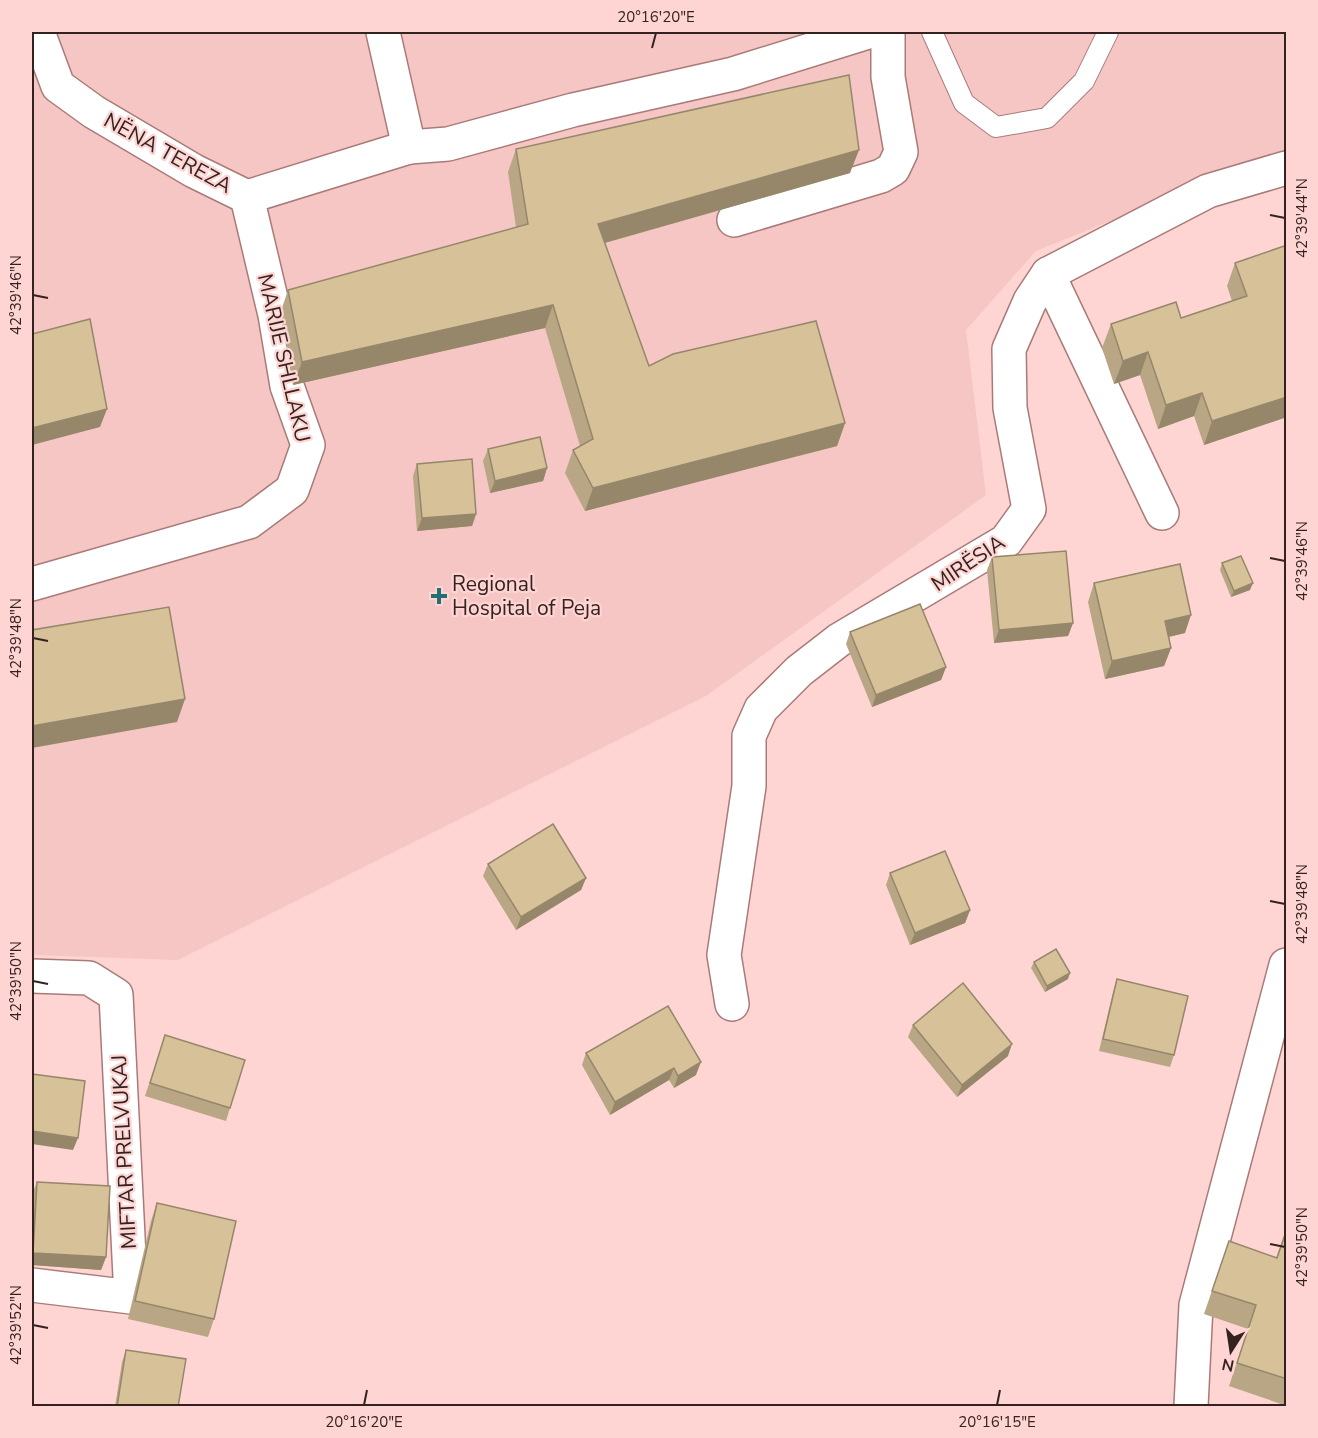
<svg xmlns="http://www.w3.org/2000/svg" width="1318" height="1438" viewBox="0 0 1318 1438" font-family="'Nunito Sans',sans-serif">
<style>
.built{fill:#f5c6c3}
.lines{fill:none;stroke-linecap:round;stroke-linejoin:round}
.lane-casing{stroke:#a97b78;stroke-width:22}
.street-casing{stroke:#a97b78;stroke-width:36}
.lane{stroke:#fff;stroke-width:20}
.street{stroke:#fff;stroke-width:33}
.wall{fill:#b8a684}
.shaded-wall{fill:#96876b}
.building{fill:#d6c199;stroke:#96876b;stroke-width:1.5}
.ticks{fill:none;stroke:#342221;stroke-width:2}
.poi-dot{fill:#246f75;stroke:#fed5d2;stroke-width:2}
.labels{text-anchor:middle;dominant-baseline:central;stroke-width:4.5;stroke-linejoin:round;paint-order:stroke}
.street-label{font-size:21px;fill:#342221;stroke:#fed5d2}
.poi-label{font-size:21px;fill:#342221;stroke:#fed5d2;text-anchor:start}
.neatline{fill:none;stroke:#342221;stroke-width:2}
.ticks-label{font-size:15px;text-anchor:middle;fill:#342221}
</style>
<rect width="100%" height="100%" fill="#fed5d2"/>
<path class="built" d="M32,32H1286V150L1036,251L966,330L986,495L706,696L178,960L32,955Z"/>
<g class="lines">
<defs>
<path id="lane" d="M932,32L964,103L996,127L1047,118L1084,81L1108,32"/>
<g id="street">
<path d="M38,32L58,86L94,112L194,171L247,197L409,147"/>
<path d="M383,32L409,147L448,144L573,110L733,74L868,32"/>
<path d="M734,220L881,176L893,169L901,152L888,77V32"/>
<path d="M1048,274L1162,513"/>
<path d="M32,584L249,522L292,490L308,445L287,386L275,315L247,197"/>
<path d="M32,976L89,978L116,995L131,1297L32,1285"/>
<path d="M732,1004L724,955L749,786V736L761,709L799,671L839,640L1006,541L1029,509L1010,408L1009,349L1030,301L1048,274L1208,191L1286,168"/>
<path d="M1191,1406L1196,1305L1286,965"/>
</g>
</defs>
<use href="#lane" class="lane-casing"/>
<use href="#street" class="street-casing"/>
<use href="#lane" class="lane"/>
<use href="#street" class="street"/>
</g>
<g class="wall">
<path d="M516,149L850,173L605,243L649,366L845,423L837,446L585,511L565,473L573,450L580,446L545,328L293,385L280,314L288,290L516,227L508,172Z"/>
<path d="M1287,245V417L1204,445L1194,416L1158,429L1140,375L1114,384L1102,348L1111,324L1181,318L1232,301L1227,286L1235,263Z"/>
<path d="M488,449L547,468L543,481L490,493L483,461Z"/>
<path d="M417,464L476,514L472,526L417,531L413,476Z"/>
<path d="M992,557L1073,623L1068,636L994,643L987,570Z"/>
<path d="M1222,563L1250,590L1231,597L1220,570Z"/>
<path d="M1094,583L1185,633L1169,637L1171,648L1164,666L1105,679L1088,602Z"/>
<path d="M850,632L946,667L941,680L872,707L846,644Z"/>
<path d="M488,864L586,878L581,890L516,930L483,876Z"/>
<path d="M890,873L970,910L965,923L910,945L886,885Z"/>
<path d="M1034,962L1068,979L1045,992L1031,968Z"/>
<path d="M1117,979L1174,1055L1170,1067L1099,1051L1113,992Z"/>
<path d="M668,1006L696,1075L674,1088L669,1080L610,1115L582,1065L586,1053Z"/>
<path d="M913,1025L1008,1056L957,1097L908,1037Z"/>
<path d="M165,1035L230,1108L226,1121L145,1096Z"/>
<path d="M37,1182L106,1257L101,1270L32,1265V1194Z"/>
<path d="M157,1203L214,1319L208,1337L128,1319L151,1221Z"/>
<path d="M1287,1227V1406L1229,1386L1248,1329L1204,1314L1229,1241L1276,1258Z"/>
<path d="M126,1350L178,1407H115L122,1362Z"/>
</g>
<g class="shaded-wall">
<path d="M859,150L850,173L590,247L598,224Z"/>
<path d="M553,305L545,328L293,385L302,362Z"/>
<path d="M1148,352L1140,375L1114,384L1123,361Z"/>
<path d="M1202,393L1194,416L1158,429L1166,405Z"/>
<path d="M1287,397V417L1204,445L1212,421Z"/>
<path d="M107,409L100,427L32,445V428Z"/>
<path d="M845,423L837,446L585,511L593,488Z"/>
<path d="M547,468L543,481L490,493L495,481Z"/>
<path d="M476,514L472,526L417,531L422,518Z"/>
<path d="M1253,583L1250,590L1231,597L1234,591Z"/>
<path d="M1191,615L1185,633L1159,639L1165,621Z"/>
<path d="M1073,623L1068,636L994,643L999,630Z"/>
<path d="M1171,648L1164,666L1105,679L1112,661Z"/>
<path d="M946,667L941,680L872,707L876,695Z"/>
<path d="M185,699L177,722L32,748V726Z"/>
<path d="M586,878L581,890L516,930L521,917Z"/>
<path d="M970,910L965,923L910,945L915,933Z"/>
<path d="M1070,973L1068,979L1045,992L1047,986Z"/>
<path d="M1012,1044L1008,1056L957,1097L962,1085Z"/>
<path d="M701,1062L696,1075L674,1088L678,1076Z"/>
<path d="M674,1068L669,1080L610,1115L615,1102Z"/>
<path d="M32,1131L78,1138L73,1150L32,1144Z"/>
<path d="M33,1253L106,1257L101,1270L32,1265V1256Z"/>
</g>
<g class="building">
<path d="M849,75L859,150L598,224L649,366L673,354L816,321L845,423L593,488L573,450L593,439L553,305L302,362L288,290L528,224L516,149Z"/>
<path d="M1287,245V397L1212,421L1202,393L1166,405L1148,352L1123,361L1111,324L1176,302L1181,318L1247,296L1235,263Z"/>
<path d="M90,319L107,409L32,428V334Z"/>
<path d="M540,437L547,468L495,481L488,449Z"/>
<path d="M472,459L476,514L422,518L417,464Z"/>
<path d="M1066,551L1073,623L999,630L992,557Z"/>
<path d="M1241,556L1253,583L1234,591L1222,563Z"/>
<path d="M1180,564L1191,615L1165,621L1171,648L1112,661L1094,583Z"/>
<path d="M920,604L946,667L876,695L850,632Z"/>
<path d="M169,607L185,699L32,726V630Z"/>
<path d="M553,824L586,878L521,917L488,864Z"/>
<path d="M945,851L970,910L915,933L890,873Z"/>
<path d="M1056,949L1070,973L1047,986L1034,962Z"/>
<path d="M1117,979L1188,996L1174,1055L1103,1039Z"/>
<path d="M963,983L1012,1044L962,1085L913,1025Z"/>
<path d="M668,1006L701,1062L678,1076L674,1068L615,1102L586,1053Z"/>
<path d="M165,1035L245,1060L230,1108L150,1083Z"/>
<path d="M32,1074L85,1081L78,1138L32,1131Z"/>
<path d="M37,1182L110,1186L106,1257L33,1253Z"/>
<path d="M157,1203L236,1221L214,1319L135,1301Z"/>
<path d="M1287,1229V1379L1237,1363L1256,1305L1212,1291L1229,1241L1277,1258Z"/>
<path d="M126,1350L186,1359L178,1407H117Z"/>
</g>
<path class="ticks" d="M652,48L656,33M1270,215L1285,218M33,295L48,298M1270,558L1285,561M33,638L48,641M1270,901L1285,904M33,981L48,984M1270,1244L1285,1247M33,1325L48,1328M364,1405L367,1390M997,1405L1000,1390"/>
<path class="poi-dot" d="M436 587h6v6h6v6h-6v6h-6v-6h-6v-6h6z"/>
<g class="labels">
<g class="street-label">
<text transform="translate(168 153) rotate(29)">NËNA TEREZA</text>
<text transform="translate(284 358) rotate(77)">MARIJE SHLLAKU</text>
<text transform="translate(968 563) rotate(-34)">MIRËSIA</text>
<text transform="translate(124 1152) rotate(-93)">MIFTAR PRELVUKAJ</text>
</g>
<g class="poi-label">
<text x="452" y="584">Regional<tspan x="452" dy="24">Hospital of Peja</tspan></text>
</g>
</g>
<rect width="1318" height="1438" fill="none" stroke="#fed5d2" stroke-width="66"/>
<g transform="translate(1231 1351) rotate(192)" stroke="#fed5d2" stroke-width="4.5" paint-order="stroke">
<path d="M0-4.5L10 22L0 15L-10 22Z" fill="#342221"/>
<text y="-9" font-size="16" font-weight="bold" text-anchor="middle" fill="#342221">N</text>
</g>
<rect x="33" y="33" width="1252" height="1372" class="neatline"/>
<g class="ticks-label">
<text x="656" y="22">20°16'20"E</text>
<text transform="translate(1302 218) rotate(-90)" y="5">42°39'44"N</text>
<text transform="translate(16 295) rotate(-90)" y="5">42°39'46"N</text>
<text transform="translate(1302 561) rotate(-90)" y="5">42°39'46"N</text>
<text transform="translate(16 638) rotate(-90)" y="5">42°39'48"N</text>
<text transform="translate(1302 904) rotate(-90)" y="5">42°39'48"N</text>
<text transform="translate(16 981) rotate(-90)" y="5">42°39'50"N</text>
<text transform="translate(1302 1247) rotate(-90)" y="5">42°39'50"N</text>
<text transform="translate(16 1325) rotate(-90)" y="5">42°39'52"N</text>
<text x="364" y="1427">20°16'20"E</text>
<text x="997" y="1427">20°16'15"E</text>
</g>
</svg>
